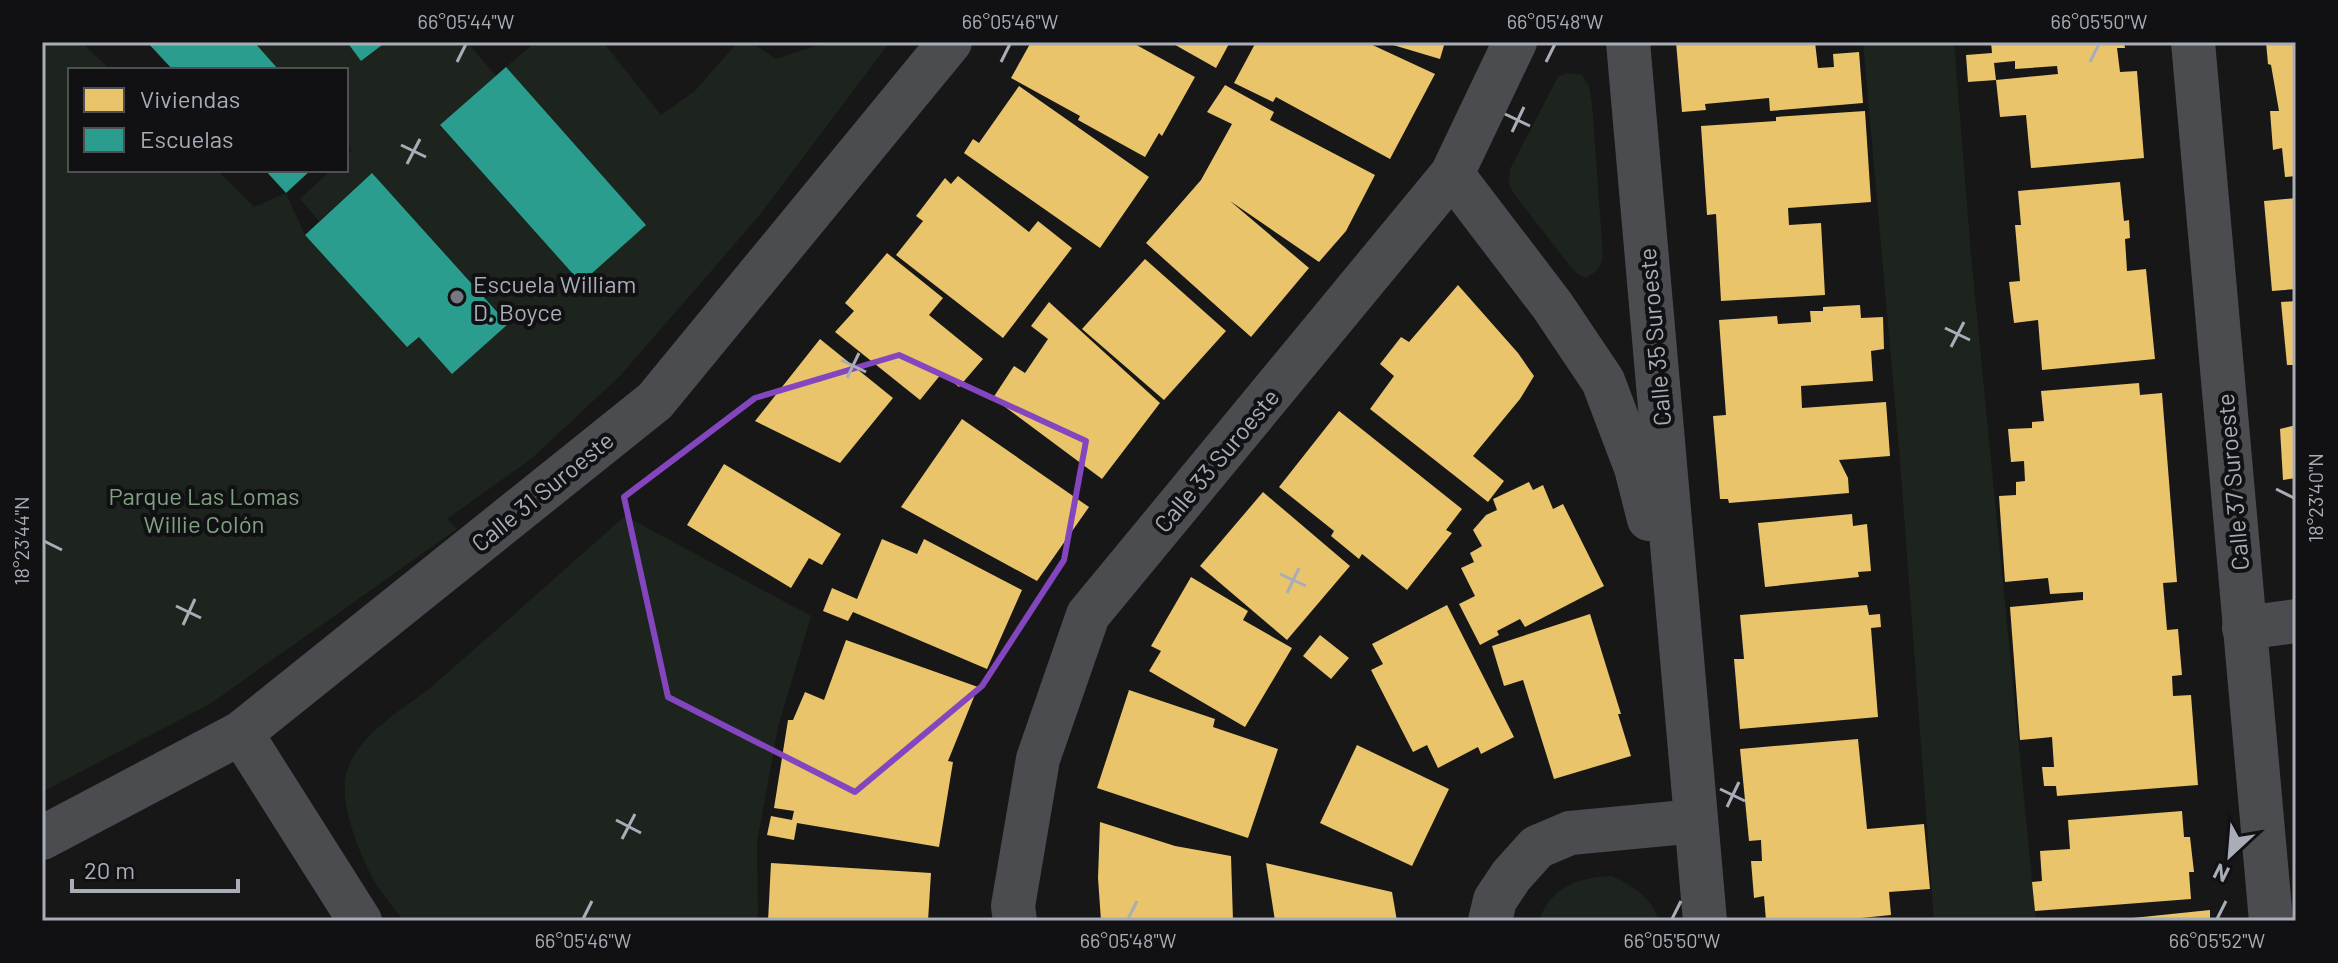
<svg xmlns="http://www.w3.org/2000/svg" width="2338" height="963" viewBox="0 0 2338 963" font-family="Barlow,sans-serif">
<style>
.green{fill:#1d241e}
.homes{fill:#e9c46a}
.schools{fill:#2a9d8f}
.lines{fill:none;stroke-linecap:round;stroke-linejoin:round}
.street{stroke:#4b4c50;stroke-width:44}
.marked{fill:none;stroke:#8446be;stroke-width:6;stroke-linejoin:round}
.ticks{fill:none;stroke:#a8adb8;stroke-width:3}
.poi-dot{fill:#757880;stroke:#111113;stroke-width:3}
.labels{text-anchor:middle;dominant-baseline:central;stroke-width:8;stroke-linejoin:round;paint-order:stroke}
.poi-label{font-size:24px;fill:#a8adb8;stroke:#111113;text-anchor:start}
.street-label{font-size:24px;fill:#a8adb8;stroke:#111113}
.park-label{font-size:24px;fill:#7fa381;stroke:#111113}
.neatline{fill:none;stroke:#a8adb8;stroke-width:3}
.ticks-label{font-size:20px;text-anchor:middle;fill:#a8adb8}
</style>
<rect width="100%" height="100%" fill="#171717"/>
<g class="green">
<path d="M42,42H81L111,70H70V170H217L254,207L286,193L305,235L407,347L419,337L508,323L372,173L319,221L300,199L331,170H346V156L352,150L346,143V70H279L254,42H347L361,61L386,42H467L496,76L440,126L581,283L646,225L506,67L536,42H603L661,115L695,91L738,42L755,45L776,59L812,47L838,42H890L758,217L620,376L531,459L447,519L457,529L210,704L42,792Z"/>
<path d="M1863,42H1954L1971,255L2036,921H1934L1900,460Z"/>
<path d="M1566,73L1582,75L1589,86L1592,104L1603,257L1598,270L1586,278L1579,275L1570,266L1514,194L1509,184L1510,169L1558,77Z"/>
<path d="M625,516L811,616L778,727L757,842L758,921H404C392,905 377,889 369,871C357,847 338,798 347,771C361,730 406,709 437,682C500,627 562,572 625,516Z"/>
<path d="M1612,876C1633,886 1651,897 1659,921H1539C1550,887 1579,877 1612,876Z"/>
</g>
<g class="homes">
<path d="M1031,42H1131L1195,77L1162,136L1159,133L1145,157L1078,120L1080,116L1011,78Z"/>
<path d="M1170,42H1230L1216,68Z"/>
<path d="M1256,42H1366L1435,74L1390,159L1276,97L1273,102L1234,83Z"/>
<path d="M1383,42H1445L1440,59Z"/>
<path d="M1676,42H1815L1818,68L1834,67L1833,54L1859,52L1863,103L1770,111L1769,98L1705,104L1706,110L1682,112Z"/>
<path d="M1991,42H2124L2125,48H2117L2120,72L2137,71L2144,158L2031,168L2026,115L2000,117L1996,80L2058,74L2057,66L2015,69V61L1994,63L1996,80L1968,82L1966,55L1992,53Z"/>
<path d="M2266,42H2296V176L2285,177L2282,148L2273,150L2270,111H2279L2271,65L2268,64Z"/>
<path d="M1225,85L1274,112L1270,120L1375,175L1346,231L1319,262L1230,201L1309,268L1251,337L1146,243L1201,180L1232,124L1207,112Z"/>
<path d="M1019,86L1149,177L1100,248L964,153L973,139L979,143Z"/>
<path d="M1865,111L1871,202L1788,208L1789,225L1821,223L1825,295L1721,301L1716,214L1707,215L1701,126L1776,121V117Z"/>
<path d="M958,176L1029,232L1038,221L1072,248L1003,338L896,255L923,221L916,216L945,178L951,184Z"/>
<path d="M2120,182L2124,221L2129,220L2130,238L2125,239L2127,271L2146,269L2155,359L2042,370L2038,320L2014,323L2009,282L2020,281L2015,225H2021L2018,191Z"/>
<path d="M2296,198V289L2272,291L2264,201Z"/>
<path d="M887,253L943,298L929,315L983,359L959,387L942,373L920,400L835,332L854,311L845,303Z"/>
<path d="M1145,259L1226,331L1164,400L1082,329Z"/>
<path d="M1458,285L1518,353L1534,376L1520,399L1473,456L1504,481L1488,502L1370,409L1394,376L1380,364L1401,337L1409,342Z"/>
<path d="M2296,301V365H2287L2281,302Z"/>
<path d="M1049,302L1160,403L1102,479L993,398L1014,366L1025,373L1048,339L1031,326Z"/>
<path d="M1860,305L1861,318L1883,317L1884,349L1871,351L1873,381L1801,386L1802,408L1886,402L1890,456L1839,460L1848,478L1849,493L1729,503L1728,499H1720L1713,416L1726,415L1719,320L1777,316L1778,324L1811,322L1810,311H1823V307Z"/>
<path d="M820,339L893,398L840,463L755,421Z"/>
<path d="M2139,383L2140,395L2162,393L2177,582L2163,583L2167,630L2178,629L2182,675L2172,676L2173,696L2191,695L2198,785L2057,796L2056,786H2044L2042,767H2054L2052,737L2020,740L2010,607L2083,600V592L2050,594L2048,578L2005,582L1999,496L2016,495V482L2025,481L2024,461L2011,462L2008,429L2032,428V422L2044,421L2041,391Z"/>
<path d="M1339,411L1462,509L1446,530L1452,533L1407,590L1362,554L1359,559L1331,536L1334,531L1279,487Z"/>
<path d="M962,419L1089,507L1037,581L901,507Z"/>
<path d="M2296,425V478L2283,480L2280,429Z"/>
<path d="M724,464L841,534L822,565L809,558L791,588L687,525Z"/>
<path d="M1529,482L1533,490L1543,485L1553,509L1563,504L1604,586L1525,627L1520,619L1497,631L1499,635L1480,645L1459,604L1475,596L1461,568L1474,562L1470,553L1482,546L1473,530L1486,515L1497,510L1493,499Z"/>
<path d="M1263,492L1350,566L1287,640L1200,566Z"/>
<path d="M1852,514L1853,526L1867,524L1871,571L1858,572L1859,577L1765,587L1758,523Z"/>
<path d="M882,539L917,554L924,539L1022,590L987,669L853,612L848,621L823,611L832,588L857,599Z"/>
<path d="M1191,577L1248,611L1243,620L1292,648L1245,727L1149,671L1161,651L1151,646Z"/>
<path d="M1447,605L1514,737L1481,754L1478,747L1438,768L1427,745L1413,752L1371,670L1383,664L1372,644Z"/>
<path d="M1867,605L1869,615L1880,614L1881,627L1871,628L1878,717L1740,729L1734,659H1744L1740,615Z"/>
<path d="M1590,614L1621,714H1618L1631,756L1554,779L1523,680L1504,686L1492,646Z"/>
<path d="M1320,635L1349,658L1331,679L1303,656Z"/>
<path d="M846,640L978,687L948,761L953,762L939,847L797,823L794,840L767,835L771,816L792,820L794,811L774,808L788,720H793L805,692L824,700Z"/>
<path d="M1129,690L1215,719L1213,727L1278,749L1248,838L1097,788Z"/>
<path d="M1858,739L1867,829L1924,824L1930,889L1889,892L1891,915L1831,921H1766L1764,896L1754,898L1751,861H1762L1761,840L1749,841L1740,749Z"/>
<path d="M1357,745L1449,789L1412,866L1320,823Z"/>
<path d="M2182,811L2184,837H2190L2194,872H2189L2191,899L2035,911L2032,882L2042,881L2040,851L2070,849L2068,820Z"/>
<path d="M1100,822L1175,846L1231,856L1233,921H1101L1098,878Z"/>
<path d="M771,863L931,873L928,921H768Z"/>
<path d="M1266,863L1392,892L1397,921H1275Z"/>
<path d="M2210,910V921H2123V919Z"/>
</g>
<g class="schools">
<path d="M147,42H254L279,70H173Z"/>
<path d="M347,42H386L361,61Z"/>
<path d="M506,67L646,225L581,283L440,125Z"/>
<path d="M265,170H311L286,193Z"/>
<path d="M372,173L508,324L452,374L419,337L407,347L305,235Z"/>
</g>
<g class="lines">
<g class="street">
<path d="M1628,42L1705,921"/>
<path d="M2193,42L2271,921"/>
<path d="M1452,174L1552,305L1603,381L1636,468L1649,519"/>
<path d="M2244,628L2296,621"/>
<path d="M241,733L360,921"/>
<path d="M42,838L241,733L655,401L950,42"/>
<path d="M1015,921L1013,906L1038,759L1088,615L1452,174L1515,42"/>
<path d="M1490,921L1495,900L1511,876L1537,847L1570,833L1696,821"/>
</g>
</g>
<path class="marked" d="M899,355L1086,441L1064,560L982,686L855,792L668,697L624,497L755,398Z"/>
<path class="ticks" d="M457,62L466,44M1001,62L1010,44M1546,62L1555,44M2090,62L2099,44M1505,114L1530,126M1512,132L1524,107M401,145L426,157M407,164L420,139M1945,328L1970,340M1951,347L1964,322M841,360L866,372M847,378L859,353M2276,489L2294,498M44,541L62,550M1280,574L1306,586M1287,593L1299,568M176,606L201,618M183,625L195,599M1720,789L1745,801M1727,807L1739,782M616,820L641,833M622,839L635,814M583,919L592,901M1128,919L1137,901M1672,919L1681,901M2217,919L2226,901"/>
<circle class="poi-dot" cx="457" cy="297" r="8"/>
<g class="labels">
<g class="poi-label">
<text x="473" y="283">Escuela William<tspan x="473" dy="28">D. Boyce</tspan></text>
</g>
<g class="street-label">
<text transform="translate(1654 337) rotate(-95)">Calle 35 Suroeste</text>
<text transform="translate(1216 460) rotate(-50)">Calle 33 Suroeste</text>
<text transform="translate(2232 482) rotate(-95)">Calle 37 Suroeste</text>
<text transform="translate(542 491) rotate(-39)">Calle 31 Suroeste</text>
</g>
<g class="park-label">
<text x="204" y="495">Parque Las Lomas<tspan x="204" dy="28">Willie Colón</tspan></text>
</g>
</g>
<rect width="2338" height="963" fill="none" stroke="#111113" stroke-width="88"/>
<rect x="68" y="68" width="280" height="104" fill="#111113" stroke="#4d4f55" stroke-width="2"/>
<rect x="84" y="88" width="40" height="24" fill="#e9c46a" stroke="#4d4f55" stroke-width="2"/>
<text x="140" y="108" font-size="24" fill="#a8adb8">Viviendas</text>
<rect x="84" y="128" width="40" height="24" fill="#2a9d8f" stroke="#4d4f55" stroke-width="2"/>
<text x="140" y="148" font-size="24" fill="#a8adb8">Escuelas</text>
<g transform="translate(2230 855) rotate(206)" stroke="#111113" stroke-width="6" paint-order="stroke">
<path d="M0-6L14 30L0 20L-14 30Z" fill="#a8adb8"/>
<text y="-12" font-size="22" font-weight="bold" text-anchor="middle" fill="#a8adb8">N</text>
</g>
<path d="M72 879v12h166v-12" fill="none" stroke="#a8adb8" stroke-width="4"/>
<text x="84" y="879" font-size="24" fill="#a8adb8" stroke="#111113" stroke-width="6" paint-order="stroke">20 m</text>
<rect x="44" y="44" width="2250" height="875" class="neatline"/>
<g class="ticks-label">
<text x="466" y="29">66°05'44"W</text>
<text x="1010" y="29">66°05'46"W</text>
<text x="1555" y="29">66°05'48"W</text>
<text x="2099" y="29">66°05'50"W</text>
<text transform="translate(2316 498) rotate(-90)" y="7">18°23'40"N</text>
<text transform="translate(22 541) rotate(-90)" y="7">18°23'44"N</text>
<text x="583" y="948">66°05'46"W</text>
<text x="1128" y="948">66°05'48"W</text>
<text x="1672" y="948">66°05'50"W</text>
<text x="2217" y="948">66°05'52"W</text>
</g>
</svg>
